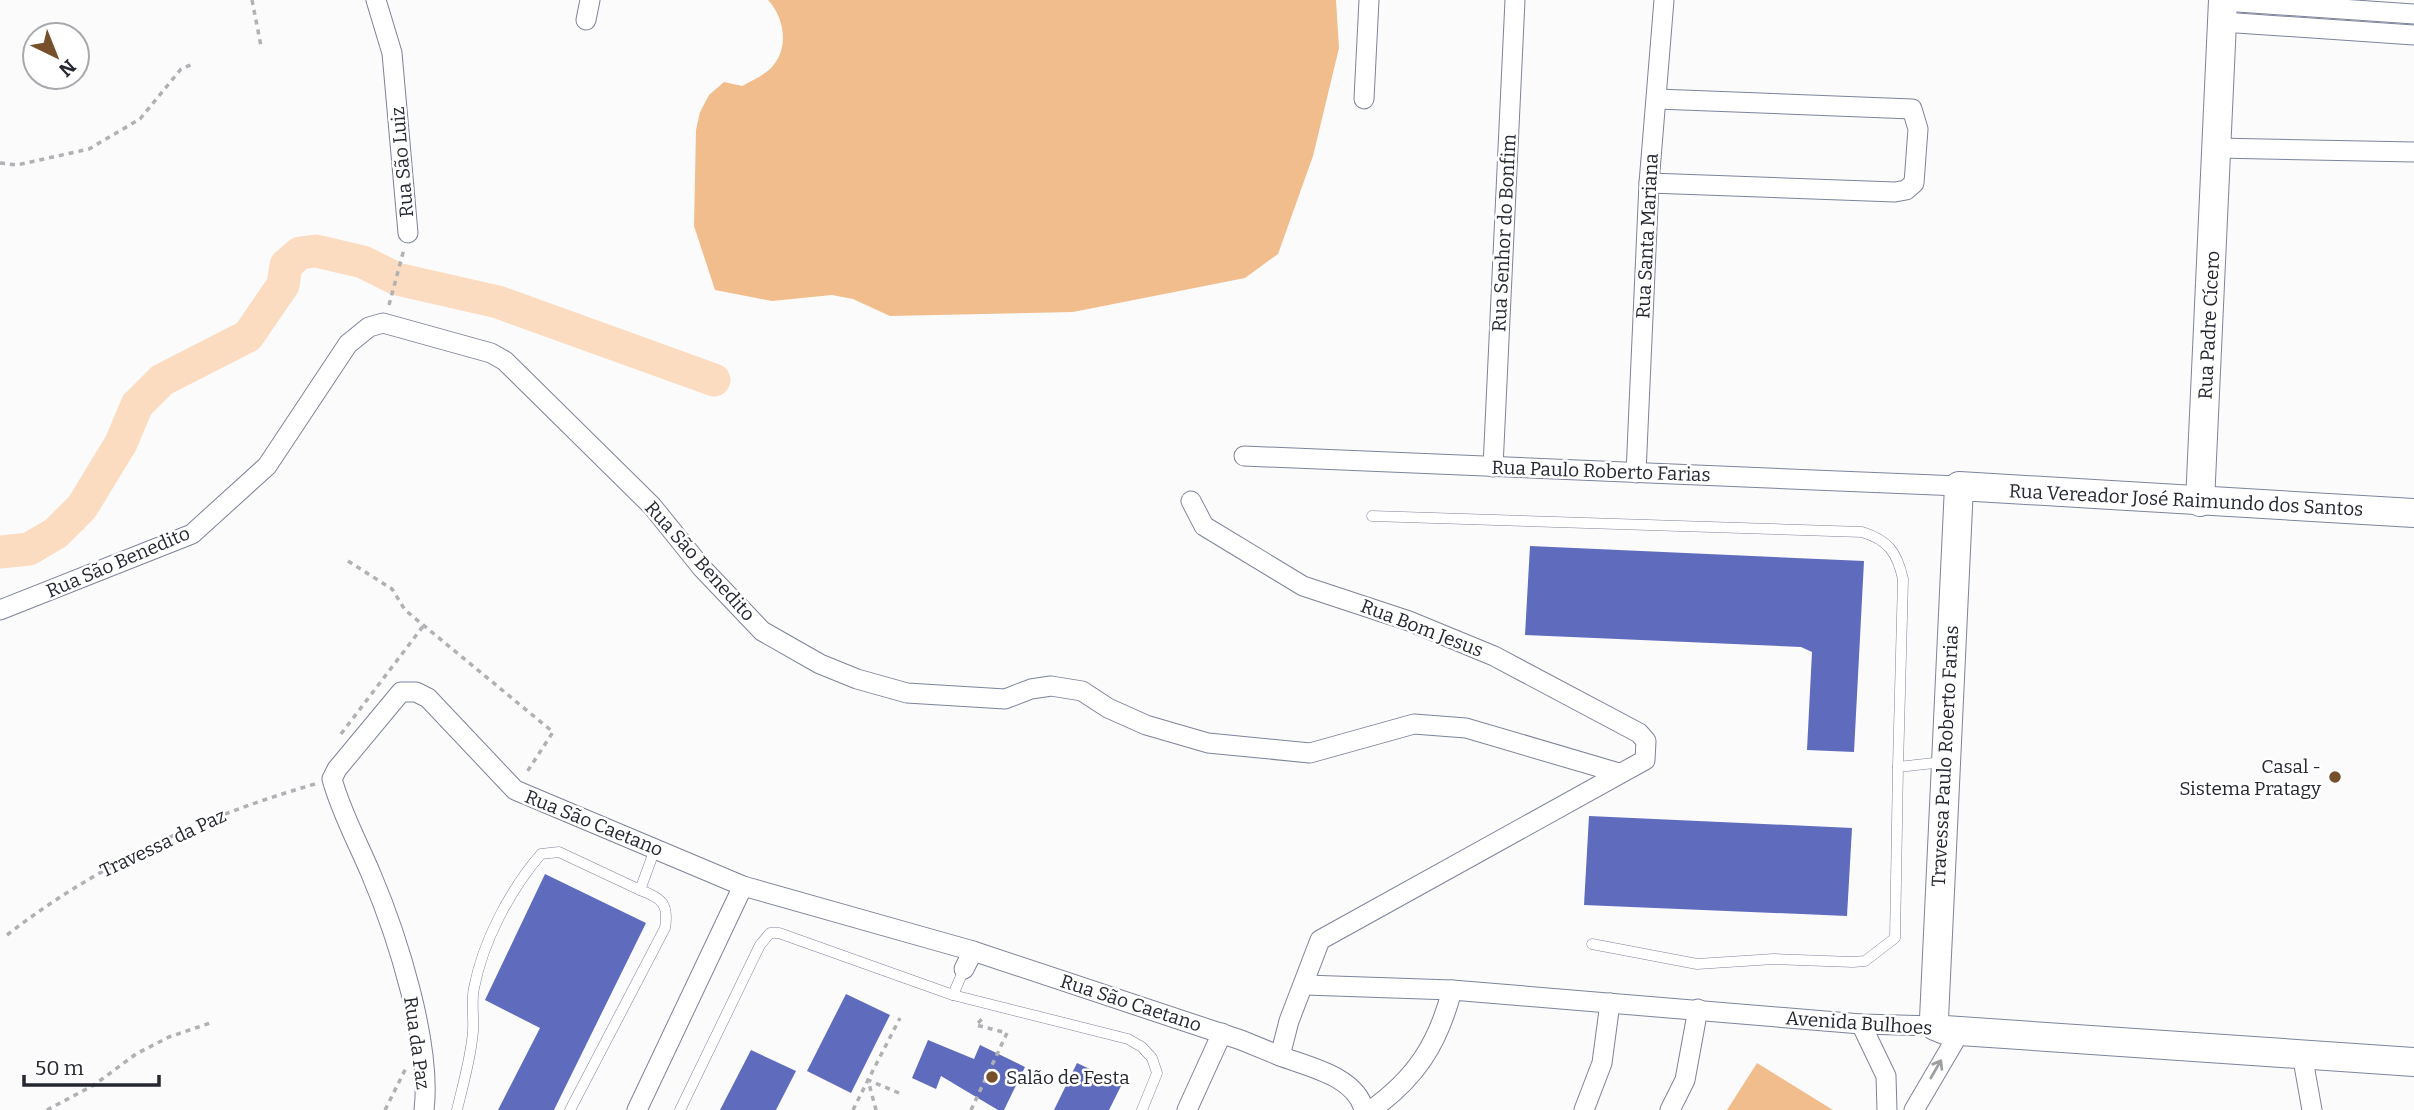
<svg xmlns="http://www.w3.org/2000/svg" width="2414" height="1110" viewBox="0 0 2414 1110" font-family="Bitter,serif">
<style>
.green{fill:#f1bd8d}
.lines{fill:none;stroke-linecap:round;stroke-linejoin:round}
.river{stroke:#fbdcc0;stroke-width:33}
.building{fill:#5f6bbc}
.lane-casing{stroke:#7d839b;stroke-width:11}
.street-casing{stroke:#7d839b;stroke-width:21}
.secondary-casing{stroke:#7d839b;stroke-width:30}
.path{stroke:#b0b1b4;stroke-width:3.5;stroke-dasharray:5 5;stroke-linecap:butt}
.lane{stroke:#fff;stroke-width:10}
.street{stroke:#fff;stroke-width:19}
.secondary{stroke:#fff;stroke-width:28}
.oneway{stroke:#9d9ea2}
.poi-dot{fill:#75502b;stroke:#fff;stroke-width:2.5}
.labels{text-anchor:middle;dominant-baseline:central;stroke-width:5;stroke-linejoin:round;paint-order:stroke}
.street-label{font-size:19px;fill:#252731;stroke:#fff}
.poi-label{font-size:19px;fill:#252731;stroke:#fff;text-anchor:end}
</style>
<rect width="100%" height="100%" fill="#fbfbfb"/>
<g class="green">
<path d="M768,0H1336L1339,48L1313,156L1278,254L1245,278L1073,312L890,316L853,299L832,295L772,301L715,290L694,226L696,130L700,112L709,95L724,82L742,86C753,80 769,73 775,63C789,44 783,16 768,0Z"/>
<path d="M1757,1063L1833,1110H1727Z"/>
</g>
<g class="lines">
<path class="river" d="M0,552L29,549L56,533L82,507L121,443L137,405L162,380L248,336L283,285L286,265L300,253L316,251L363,262L397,279L498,302L714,380"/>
</g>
<g class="building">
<path d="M1530,546L1864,561L1854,752L1807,750L1812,652L1801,647L1525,635Z"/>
<path d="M1589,816L1852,828L1847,916L1584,905Z"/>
<path d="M545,874L646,923L554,1110H498L540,1028L485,1000Z"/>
<path d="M846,994L890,1015L851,1093L807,1071Z"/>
<path d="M928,1040L974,1059L980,1045L1025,1067L1004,1110H998L941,1076L936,1089L912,1078Z"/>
<path d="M751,1050L796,1071L776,1110H720Z"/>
<path d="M1077,1063L1122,1084L1109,1110H1054Z"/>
</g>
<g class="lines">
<defs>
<g id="lane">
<path d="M1372,516L1862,532C1888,540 1897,552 1903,579L1898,767"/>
<path d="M1592,944L1697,964L1774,959L1853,962L1865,961L1895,938L1898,767L1943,762"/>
<path d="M964,969L953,995L1128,1039L1142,1047L1152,1058L1157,1073L1142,1110"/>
<path d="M457,1110C463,1084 471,1058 473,1031C474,1017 471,1002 474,988C483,941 510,890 541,854L559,852L640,890"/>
<path d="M570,1110L665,928C669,904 662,898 640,890L655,849"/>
<path d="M680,1110L760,945L770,933H779L953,995"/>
</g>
<g id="street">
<path d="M376,0L392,53L408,233"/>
<path d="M2223,1L2414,14"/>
<path d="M586,20L590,0"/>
<path d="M2222,22L2414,35"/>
<path d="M1364,99L1369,0"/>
<path d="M2217,148L2414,152"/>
<path d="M1649,183L1895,192L1906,190L1914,183L1918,129L1912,109L1657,99"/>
<path d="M1244,456L1959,486"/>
<path d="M1493,467L1515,0"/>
<path d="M1636,473L1649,183L1664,0"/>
<path d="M0,610L192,534L267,466L348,344L369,327L383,323L491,353L505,361L652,506L702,568L762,631L820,664L857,679L907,693L1005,699L1031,689L1051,686L1082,691L1108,708L1146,725L1208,743L1310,753L1414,724L1466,728L1619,773"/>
<path d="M964,969L973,951"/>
<path d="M1305,985L1452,990L1861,1024L1935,1026"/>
<path d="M1861,1024L1886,1076L1887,1110"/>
<path d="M2302,1054L2312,1110"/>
<path d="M1280,1056C1308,1067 1356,1076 1364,1110"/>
<path d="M424,1110C432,1044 397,935 371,874C358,843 341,812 332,779L337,769L401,692H416L428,698L515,790L743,886L973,951L1241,1040L1280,1056L1289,1021L1320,940L1645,760L1646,741L1639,733L1494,656L1409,621L1303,586L1204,526L1191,501"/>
<path d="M637,1110L743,886"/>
<path d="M1187,1110L1222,1033"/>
<path d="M1371,1110C1416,1078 1438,1044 1452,990"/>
<path d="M1584,1110L1602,1063L1610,1003"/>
<path d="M1670,1110L1685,1080L1698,1009"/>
<path d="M1914,1110L1961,1030"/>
</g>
<g id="secondary">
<path d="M2200,502L2223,0"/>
<path d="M2414,513L1959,486L1934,1019L1935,1026L1945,1030L2414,1062"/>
</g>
</defs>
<use href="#lane" class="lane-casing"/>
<use href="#street" class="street-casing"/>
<use href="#secondary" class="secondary-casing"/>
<g class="path">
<path d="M252,0L261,46"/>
<path d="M0,163L17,165L89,149L140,119L181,69L193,64"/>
<path d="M389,305L404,249"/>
<path d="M348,561L392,589L405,610L553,732L525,775"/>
<path d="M341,734L424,625"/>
<path d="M7,935C98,864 204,816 315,784"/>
<path d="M899,1093L868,1080L900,1018"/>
<path d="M47,1110L94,1085L136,1054L169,1037L213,1022"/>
<path d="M385,1110L406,1068"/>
<path d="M853,1110L868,1080L876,1110"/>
<path d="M971,1110L1007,1033L976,1025L984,1017"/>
</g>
<use href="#lane" class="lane"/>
<use href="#street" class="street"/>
<use href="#secondary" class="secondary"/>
</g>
<defs><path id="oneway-shaft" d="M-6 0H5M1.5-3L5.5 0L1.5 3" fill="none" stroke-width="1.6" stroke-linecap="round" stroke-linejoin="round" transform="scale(1.75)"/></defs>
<use class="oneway" href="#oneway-shaft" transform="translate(1936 1069) rotate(-60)"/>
<g class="poi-dot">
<circle cx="2335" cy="777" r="7"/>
<circle cx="992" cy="1077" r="7"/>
</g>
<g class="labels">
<g class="street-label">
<text transform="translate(402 162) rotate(-95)">Rua São Luiz</text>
<text transform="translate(1504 233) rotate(-87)">Rua Senhor do Bonfim</text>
<text transform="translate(1647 236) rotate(-87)">Rua Santa Mariana</text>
<text transform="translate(2209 325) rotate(-87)">Rua Padre Cícero</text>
<text transform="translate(1601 471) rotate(2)">Rua Paulo Roberto Farias</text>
<text transform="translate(2186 500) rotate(3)">Rua Vereador José Raimundo dos Santos</text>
<text transform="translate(700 561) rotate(48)">Rua São Benedito</text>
<text transform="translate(118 562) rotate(-23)">Rua São Benedito</text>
<text transform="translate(1422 628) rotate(21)">Rua Bom Jesus</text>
<text transform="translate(1945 756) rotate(-87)">Travessa Paulo Roberto Farias</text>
<text transform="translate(594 823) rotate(22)">Rua São Caetano</text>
<text transform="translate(163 843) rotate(-25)">Travessa da Paz</text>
<text transform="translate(1131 1003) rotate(18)">Rua São Caetano</text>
<text transform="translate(1859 1023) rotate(4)">Avenida Bulhoes</text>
<text transform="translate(417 1043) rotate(82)">Rua da Paz</text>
</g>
<g class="poi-label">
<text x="2321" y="766">Casal -<tspan x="2321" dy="22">Sistema Pratagy</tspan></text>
<text x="1006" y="1077" text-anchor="start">Salão de Festa</text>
</g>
</g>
<g transform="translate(56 56) rotate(137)"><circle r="33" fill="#ffffff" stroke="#a8a9ad" stroke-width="2"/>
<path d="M0-5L12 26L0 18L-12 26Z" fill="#75502b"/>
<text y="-10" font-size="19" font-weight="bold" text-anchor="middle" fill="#252731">N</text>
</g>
<path d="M24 1075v10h135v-10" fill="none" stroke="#252731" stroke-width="3.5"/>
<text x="35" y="1075" font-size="21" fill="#252731" stroke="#ffffff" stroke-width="5" paint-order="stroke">50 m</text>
</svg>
